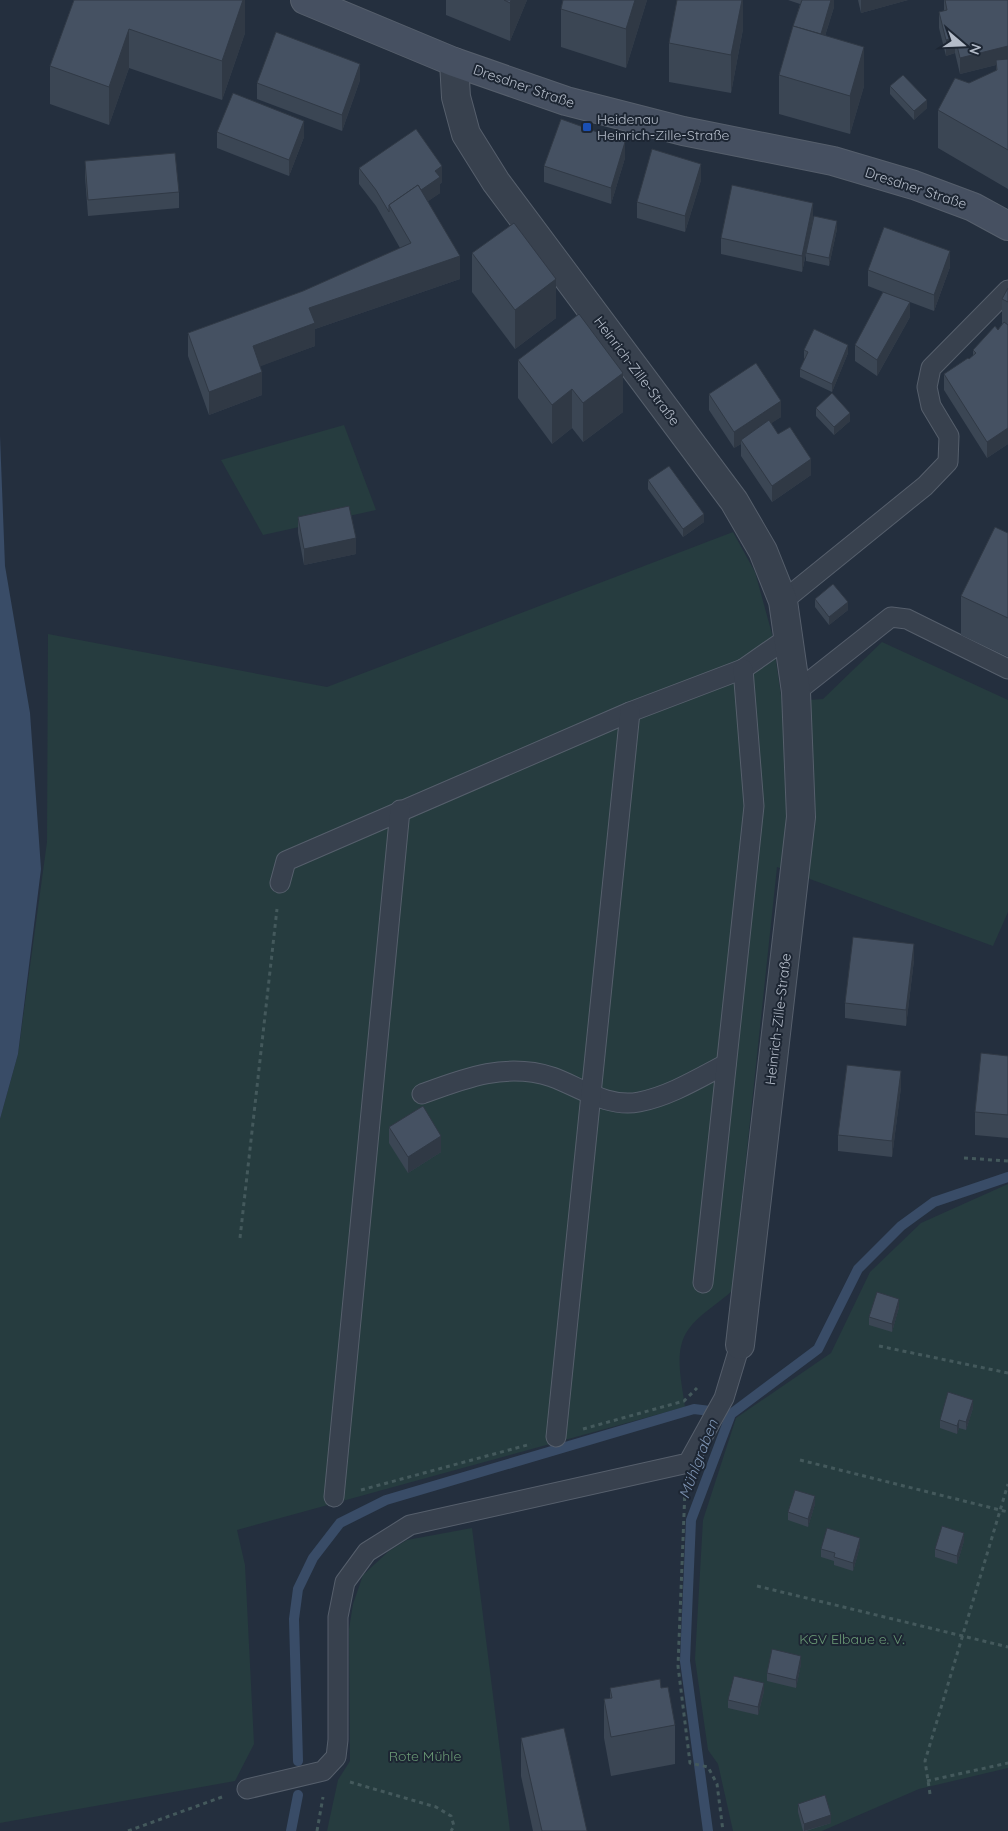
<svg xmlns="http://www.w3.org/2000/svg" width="1008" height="1831" viewBox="0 0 1008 1831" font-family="Quicksand,sans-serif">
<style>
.green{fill:#263c3f}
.water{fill:#394c67}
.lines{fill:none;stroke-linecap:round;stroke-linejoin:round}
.stream{stroke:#394c67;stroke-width:10}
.lane-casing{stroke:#565f6c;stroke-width:21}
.street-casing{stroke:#565f6c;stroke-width:30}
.secondary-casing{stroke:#565f6c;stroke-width:30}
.path{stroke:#44595c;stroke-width:3;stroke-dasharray:4 4;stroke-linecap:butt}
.lane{stroke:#38414e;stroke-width:19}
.street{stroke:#38414e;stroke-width:28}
.secondary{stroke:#465061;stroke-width:28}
.wall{fill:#3b4654}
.shaded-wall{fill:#303945}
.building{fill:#455162;stroke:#303945}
.transit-dot{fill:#1a4fb4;stroke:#1d2633;stroke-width:2}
.labels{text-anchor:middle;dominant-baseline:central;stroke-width:4;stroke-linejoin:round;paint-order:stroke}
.street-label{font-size:14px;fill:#b4bcc9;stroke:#1d2633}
.poi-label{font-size:14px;fill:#b4bcc9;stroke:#1d2633;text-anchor:start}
.park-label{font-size:14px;fill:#6b9a76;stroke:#1d2633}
.water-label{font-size:15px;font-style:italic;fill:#7c92b1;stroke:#1d2633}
</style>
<rect width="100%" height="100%" fill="#242f3e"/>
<g class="green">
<path d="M344,425L376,510L263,535L221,460Z"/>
<path d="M733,532L755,572L772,634L782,702L823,699L882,642L1008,700V912L993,946L777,867L732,1291C719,1303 698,1315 688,1330C673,1351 682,1383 685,1407L237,1530L245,1565L254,1744L235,1781L0,1823V1119L18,1054L47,842L48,634L327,687Z"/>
<path d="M1008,1184V1768L919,1789L822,1831H733L718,1764L708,1750L695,1659L703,1520L736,1418L831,1353L870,1272L921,1223Z"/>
<path d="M472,1528L510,1831H327L338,1780L350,1761L349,1629L353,1604L363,1575L389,1551L407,1540Z"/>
</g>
<path class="water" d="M0,436L5,566L30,713L41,869L18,1054L0,1119Z"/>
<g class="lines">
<g class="stream">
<path d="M298,1761L294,1619L298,1589L313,1558L340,1523L386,1500L694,1409L718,1412"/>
<path d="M291,1831L298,1795"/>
<path d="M708,1831L685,1661L691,1520L731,1414L818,1349L858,1269L901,1226L934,1202L1008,1177"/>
</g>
<defs>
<g id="lane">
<path d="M783,601L925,486L948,462L949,436L931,406L927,387L931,368L1008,290"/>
<path d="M796,692L891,617L907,619L1008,669"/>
<path d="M280,883L286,861L630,712L743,669L789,637"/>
<path d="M422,1094C465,1078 506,1062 552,1077C580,1087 607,1108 639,1102C670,1096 699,1078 726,1064"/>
<path d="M703,1283L754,806L743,669"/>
<path d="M556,1437L630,712"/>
<path d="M334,1497L400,810"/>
<path d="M247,1789L323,1771L336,1757L338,1740V1617L345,1582L367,1552L410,1525L688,1463L724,1398L740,1345"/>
</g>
<path id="street" d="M454,62L456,97L466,134L496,182L734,501L763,551L783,601L796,692L801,817L740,1345"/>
<path id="secondary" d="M305,0L454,62L566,101L683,131L833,161L914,185L973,207L1008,226"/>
</defs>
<use href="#lane" class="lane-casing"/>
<use href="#street" class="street-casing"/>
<use href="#secondary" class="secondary-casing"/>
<g class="path">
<path d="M964,1158L1008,1161"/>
<path d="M240,1238L277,909"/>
<path d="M879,1346L1008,1373"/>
<path d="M583,1429L684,1401L697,1388"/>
<path d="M800,1460L1008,1512"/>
<path d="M685,1489L678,1666L690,1763L708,1767L717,1784L723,1831"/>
<path d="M361,1490L531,1444"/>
<path d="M757,1586L1008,1647"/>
<path d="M927,1781L1008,1763"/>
<path d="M350,1782L436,1807L451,1816L454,1826L451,1831"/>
<path d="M930,1794L925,1761L1008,1484"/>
<path d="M128,1831L222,1797"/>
<path d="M317,1831L323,1797"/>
</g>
<use href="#lane" class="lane"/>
<use href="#street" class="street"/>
<use href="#secondary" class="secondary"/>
</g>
<g class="wall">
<path d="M74,0H245V33L222,100L129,68L109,125L50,104V66Z"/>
<path d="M446,0H527L510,41L446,15Z"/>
<path d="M563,0H647L626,68L561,47V9Z"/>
<path d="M743,0V29L731,93L669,82V43Z"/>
<path d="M788,0H834V7L825,36L864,86L850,134L779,114V75L800,4Z"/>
<path d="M858,0H908L861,13Z"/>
<path d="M944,0H1008V189L938,148V110L969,83L996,71V65L960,74L955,53L946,56L939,28V12L944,11Z"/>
<path d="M360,80L342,131L257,99V83Z"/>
<path d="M890,86L927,108L914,120L890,94Z"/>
<path d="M217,132L304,137L289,176L217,148Z"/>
<path d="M625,158L611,204L544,182V166Z"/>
<path d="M85,161L179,192V208L88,216L85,177Z"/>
<path d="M359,168L442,182L440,184V193L428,201L460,279L315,329V346L260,366L262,395L209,415L188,356V333L303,291L400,248L376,206L359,184Z"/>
<path d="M701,180L685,232L637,218V202Z"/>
<path d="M813,218L837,229L829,266L806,261V254L802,272L721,254V238Z"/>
<path d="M472,253L556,318L515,349L472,292Z"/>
<path d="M950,267L934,311L910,302V317L877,376L855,361V345L886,293L868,286V270Z"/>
<path d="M1008,288V444L987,458L944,390V374L969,359L973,356V350L998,330L1002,324V299Z"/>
<path d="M804,350L848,353L832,392L800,377V369L805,359L804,358Z"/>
<path d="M518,360L623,412L583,442L572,428L552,444L518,398Z"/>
<path d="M709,394L781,417L771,423L778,434L811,475L772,502L741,456V444L734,448L709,410Z"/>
<path d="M816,408L850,421L834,435L816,416Z"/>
<path d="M648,480L704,522L683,537L648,489Z"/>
<path d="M298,517L356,554L304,565L298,533Z"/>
<path d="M1008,533V657L961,635V596Z"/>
<path d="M815,599L848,610L829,625L815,607Z"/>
<path d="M914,960L906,1026L845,1018V1003Z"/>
<path d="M1008,1056V1138L975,1135V1112Z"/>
<path d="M901,1087L892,1157L838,1151V1135Z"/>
<path d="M389,1127L441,1152L408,1173L389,1143Z"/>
<path d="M899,1307L892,1332L869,1325V1317Z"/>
<path d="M973,1408L966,1430L959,1428L957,1434L940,1428V1420Z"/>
<path d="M815,1504L808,1527L788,1520V1512Z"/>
<path d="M964,1541L957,1564L935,1557V1549Z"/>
<path d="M860,1546L853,1571L834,1565V1561L821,1557V1549Z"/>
<path d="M801,1664L796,1688L767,1681V1673Z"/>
<path d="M610,1688H661L675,1725V1764L611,1776L604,1738V1699L610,1698Z"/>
<path d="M764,1691L758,1715L728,1708V1700Z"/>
<path d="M521,1738L587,1831H533L521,1776Z"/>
<path d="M798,1804L831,1823L806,1831H803L798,1812Z"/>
</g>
<g class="shaded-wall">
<path d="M243,0H245V33L222,100V61Z"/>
<path d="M511,0H527L510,41V3Z"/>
<path d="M635,0H647L626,68V29Z"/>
<path d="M742,0H743V29L731,93V55Z"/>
<path d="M831,0H834V7L814,71V55Z"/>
<path d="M861,0H908L861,13Z"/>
<path d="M129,29V68L109,125V87Z"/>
<path d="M955,37V53L946,56V40Z"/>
<path d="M1008,46V62L996,60V65L960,74V58Z"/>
<path d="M864,47V86L850,134V96Z"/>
<path d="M360,64V80L342,131V115Z"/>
<path d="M927,100V108L914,120V111Z"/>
<path d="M304,121V137L289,176V160Z"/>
<path d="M625,142V158L611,204V188Z"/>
<path d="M701,164V180L685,232V216Z"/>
<path d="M442,166V182L440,184V193L398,222L435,171Z"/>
<path d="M813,203V219L802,272V256Z"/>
<path d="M837,221V229L829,266V258Z"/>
<path d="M950,251V267L934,311V295Z"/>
<path d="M460,256V279L315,329V346L253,369V346L309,308Z"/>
<path d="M556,279V318L515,349V310Z"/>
<path d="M910,302V317L877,376V360Z"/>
<path d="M848,345V353L832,392V384Z"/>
<path d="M262,372V395L209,415V392Z"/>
<path d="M623,373V412L583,442V403Z"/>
<path d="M572,389V428L552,444V405Z"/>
<path d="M781,401V417L743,442L741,440V444L734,448V432Z"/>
<path d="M850,413V421L834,435V427Z"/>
<path d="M1008,428V444L987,458V442Z"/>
<path d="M811,459V475L772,502V486Z"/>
<path d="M704,514V522L683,537V529Z"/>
<path d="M356,538V554L304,565V549Z"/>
<path d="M848,602V610L829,625V617Z"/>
<path d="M914,944V960L906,1026V1010Z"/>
<path d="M901,1071V1087L892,1157V1141Z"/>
<path d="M441,1136V1152L408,1173V1157Z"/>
<path d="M899,1299V1307L892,1332V1324Z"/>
<path d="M973,1400V1408L966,1430V1422Z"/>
<path d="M959,1420V1428L957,1434V1426Z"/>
<path d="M815,1496V1504L808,1527V1519Z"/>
<path d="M964,1533V1541L957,1564V1556Z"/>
<path d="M860,1538V1546L853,1571V1563Z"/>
<path d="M801,1656V1664L796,1688V1680Z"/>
<path d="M764,1683V1691L758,1715V1707Z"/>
<path d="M831,1815V1823L804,1831V1824Z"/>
</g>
<g class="building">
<path d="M74,0H243L222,61L129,29L109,87L50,66Z"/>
<path d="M504,0H511L510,3Z"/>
<path d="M563,0H635L626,29L561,9Z"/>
<path d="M677,0H742L731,55L669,43Z"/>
<path d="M802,0H831L821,34L793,26Z"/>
<path d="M945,0H1008V46L960,58L955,37L946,40L939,12L947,10Z"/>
<path d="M793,26L864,47L850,96L779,75Z"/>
<path d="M276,32L360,64L342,115L257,83Z"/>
<path d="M1008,59V150L938,110L955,78L969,83L997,70L996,60Z"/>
<path d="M903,75L927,100L914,111L890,86Z"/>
<path d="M233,93L304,121L289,160L217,132Z"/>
<path d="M561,119L625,142L611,188L544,166Z"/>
<path d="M416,129L442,166L435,171L440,177L421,190L418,185L389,205V212L376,190L359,168Z"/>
<path d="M652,149L701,164L685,216L637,202Z"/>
<path d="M175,153L179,192L88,200L85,161Z"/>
<path d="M418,185L460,256L309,308L315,323L253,346L262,372L209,392L188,333L303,291L411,243L389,205Z"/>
<path d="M732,185L813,203L802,256L721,238Z"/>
<path d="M814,216L837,221L829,258L806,253Z"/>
<path d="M514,223L556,279L515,310L472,253Z"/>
<path d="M884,227L950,251L934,295L868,270Z"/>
<path d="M1008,288V302L1002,299Z"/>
<path d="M883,292L910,302L877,360L855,345Z"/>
<path d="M579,314L623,373L583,403L572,389L552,405L518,360Z"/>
<path d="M1004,322L1008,325V428L987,442L944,374L968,358L969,359L976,353L973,350L995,326L998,330Z"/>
<path d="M814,329L848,345L832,384L800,369L808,352L804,350Z"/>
<path d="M756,363L781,401L734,432L709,394Z"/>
<path d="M832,393L850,413L834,427L816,408Z"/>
<path d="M769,420L778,434L790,427L811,459L772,486L741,440Z"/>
<path d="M669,466L704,514L683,529L648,480Z"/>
<path d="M349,506L356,538L304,549L298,517Z"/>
<path d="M995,527L1008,533V618L961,596Z"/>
<path d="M833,584L848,602L829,617L815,599Z"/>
<path d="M853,937L914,944L906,1010L845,1003Z"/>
<path d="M981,1053L1008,1056V1115L975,1112Z"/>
<path d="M847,1065L901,1071L892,1141L838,1135Z"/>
<path d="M423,1106L441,1136L408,1157L389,1127Z"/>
<path d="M877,1292L899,1299L892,1324L869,1317Z"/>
<path d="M948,1392L973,1400L966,1422L959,1420L957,1426L940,1420Z"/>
<path d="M795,1490L815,1496L808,1519L788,1512Z"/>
<path d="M942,1526L964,1533L957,1556L935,1549Z"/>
<path d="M827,1528L860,1538L853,1563L834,1557L835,1553L821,1549Z"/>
<path d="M772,1649L801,1656L796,1680L767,1673Z"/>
<path d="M734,1676L764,1683L758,1707L728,1700Z"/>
<path d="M660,1679L661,1688L668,1687L675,1725L611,1737L604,1699L612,1698L610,1688Z"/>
<path d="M564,1728L587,1831H542L521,1738Z"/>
<path d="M825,1795L831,1815L804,1824L798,1804Z"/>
</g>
<rect class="transit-dot" x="582" y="122" width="10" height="10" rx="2.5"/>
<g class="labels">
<g class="street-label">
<text transform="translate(524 86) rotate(19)">Dresdner Straße</text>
<text transform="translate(916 188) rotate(18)">Dresdner Straße</text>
<text transform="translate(637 371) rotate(53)">Heinrich-Zille-Straße</text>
<text transform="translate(778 1019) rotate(-83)">Heinrich-Zille-Straße</text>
</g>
<g class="poi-label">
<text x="597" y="119">Heidenau<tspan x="597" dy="16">Heinrich-Zille-Straße</tspan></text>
</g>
<g class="park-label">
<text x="852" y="1639">KGV Elbaue e. V.</text>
<text x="425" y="1756">Rote Mühle</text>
</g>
<g class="water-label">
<text transform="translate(698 1459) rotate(-69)">Mühlgraben</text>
</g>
</g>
<g transform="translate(963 45) rotate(109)" stroke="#1d2633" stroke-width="4" paint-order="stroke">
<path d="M0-4L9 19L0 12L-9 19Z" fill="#b4bcc9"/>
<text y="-8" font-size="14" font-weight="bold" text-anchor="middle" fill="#b4bcc9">N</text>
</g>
</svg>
